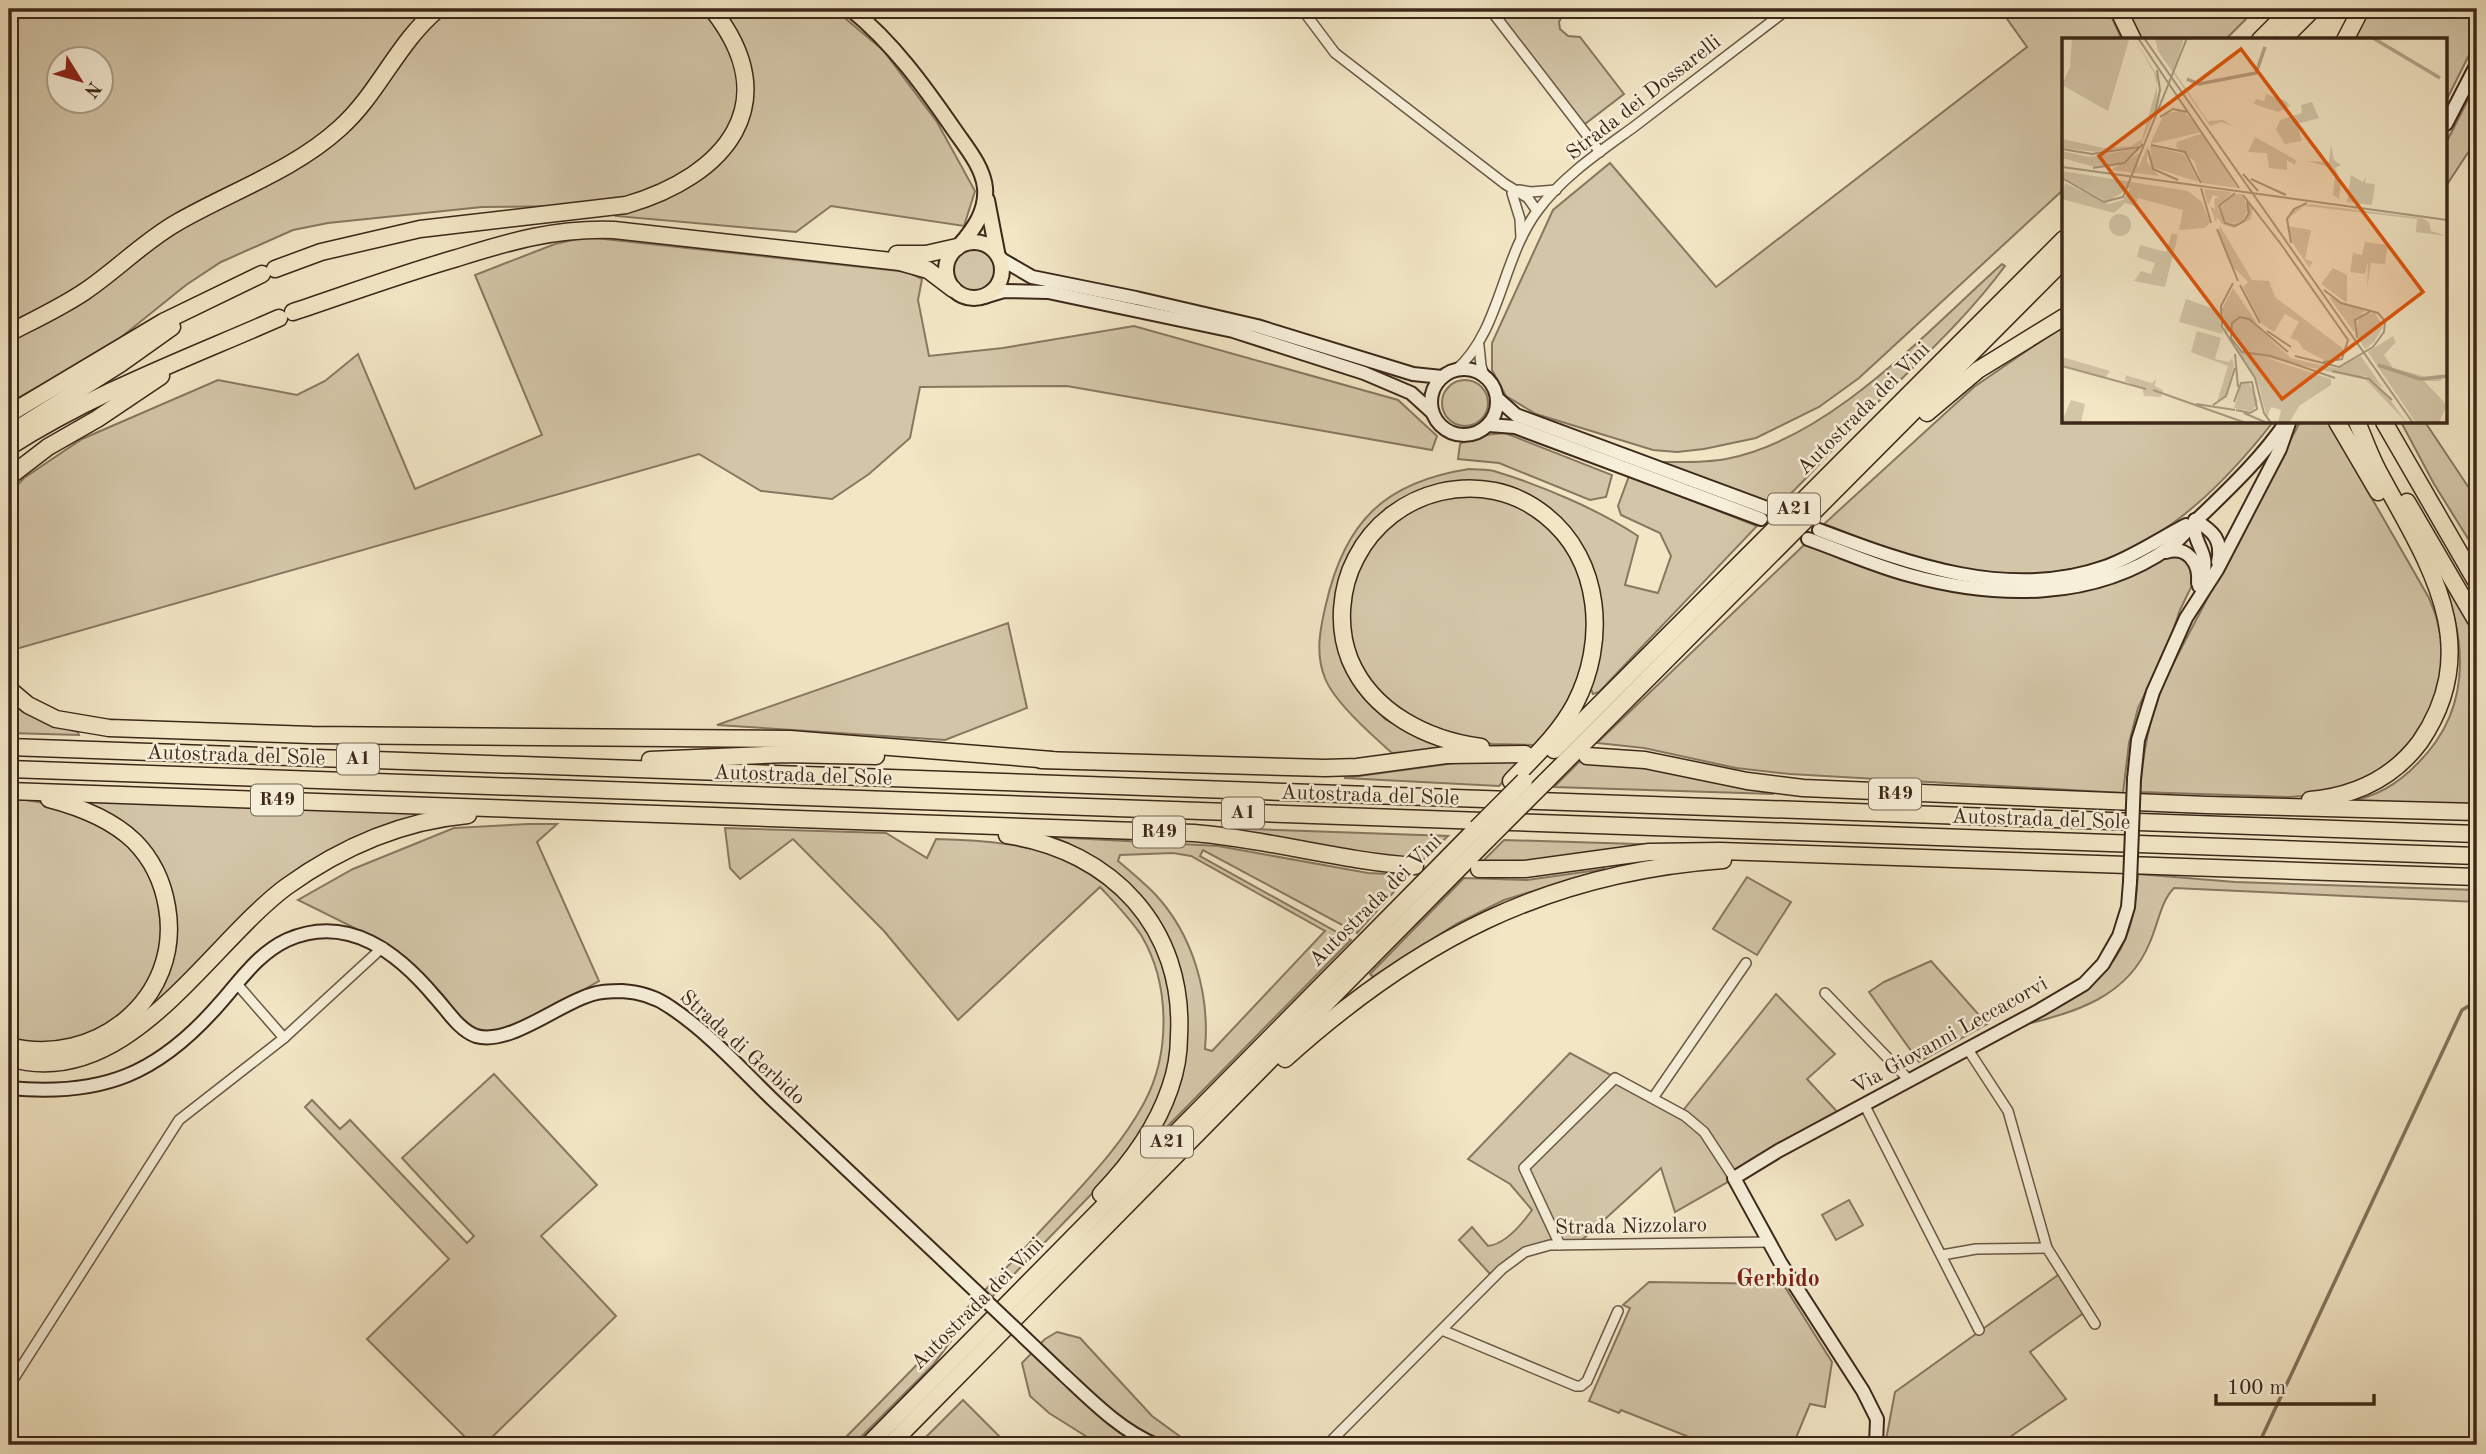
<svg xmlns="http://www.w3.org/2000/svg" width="2486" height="1454" viewBox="0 0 2486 1454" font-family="'Old Standard TT',serif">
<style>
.green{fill:#d3c6a8;stroke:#887760;stroke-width:2;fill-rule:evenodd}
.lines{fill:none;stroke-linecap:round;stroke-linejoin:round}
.stream{stroke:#84735d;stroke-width:3.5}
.street-casing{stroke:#6a5844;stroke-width:12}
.secondary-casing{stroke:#3c2819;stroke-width:16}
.primary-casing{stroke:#3c2819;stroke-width:18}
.highway-casing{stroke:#3c2819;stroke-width:19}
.street{stroke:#f7efd9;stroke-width:9}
.secondary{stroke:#f7efd9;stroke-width:12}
.primary{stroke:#f2e6c5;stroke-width:14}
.highway{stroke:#f2e6c5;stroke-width:16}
.secondary-bridge-casing{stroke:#3c2819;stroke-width:16;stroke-linecap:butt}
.highway-bridge-casing{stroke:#3c2819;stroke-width:19;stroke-linecap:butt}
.secondary-bridge{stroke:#f7efd9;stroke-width:12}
.highway-bridge{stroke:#f2e6c5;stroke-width:16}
.labels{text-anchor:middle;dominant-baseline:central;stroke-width:5;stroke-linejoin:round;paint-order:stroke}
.shield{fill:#f7efd9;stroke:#746453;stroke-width:2}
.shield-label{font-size:19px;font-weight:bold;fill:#3c2819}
.street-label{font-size:21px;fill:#3c2819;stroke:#f7efd9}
.quarter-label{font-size:24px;font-weight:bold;fill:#7a1f14;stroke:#f7efd9}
.inset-river{fill:none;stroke:#b4a58b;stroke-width:3.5}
.inset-road{fill:none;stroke:#a99a80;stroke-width:2}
.view{fill:#df570d;fill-opacity:0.15;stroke:#df570d;stroke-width:3.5}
.inset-edge{fill:none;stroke:#3c2819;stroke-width:3.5}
</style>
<rect width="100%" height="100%" fill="#f2e6c5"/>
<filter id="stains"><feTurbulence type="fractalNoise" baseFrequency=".00286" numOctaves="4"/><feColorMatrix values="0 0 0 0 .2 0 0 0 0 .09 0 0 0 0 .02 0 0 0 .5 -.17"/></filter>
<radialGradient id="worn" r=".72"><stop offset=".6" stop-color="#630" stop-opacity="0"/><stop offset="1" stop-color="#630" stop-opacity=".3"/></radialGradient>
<g class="green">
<path d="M9,9H428L370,88L329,132L72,294L9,327ZM60,60H102V102H60Z"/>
<path d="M446,9H707L738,65V113L709,161L648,195L582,206L482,207L328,223L293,230L221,262L186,285L104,351L9,403V337L169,232L290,170Z"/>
<path d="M721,9H834L883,50L937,122L975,191L964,226L831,206L796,232L616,216L618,213C667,198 721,183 742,130C746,121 746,108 747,98C752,62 744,37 721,9Z"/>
<path d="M1490,9H1563L1565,11L1559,22L1560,29L1568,36L1580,37L1624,94L1581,127Z"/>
<path d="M2000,9H2108L2122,40H2064V189L1859,378L1819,407L1756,438L1704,449L1677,452L1653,450L1536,414L1506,396L1492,370V343L1553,210L1610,163L1716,287L2027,47Z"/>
<path d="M2126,9H2256L2225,40H2142Z"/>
<path d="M2369,9H2477V39L2446,101V40H2353Z"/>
<path d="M2477,82V139L2446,186V143Z"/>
<path d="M586,237L908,272L922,279L918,300L929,356L1003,348L1134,326L1398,400L1437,436L1432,450L1067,386L920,387L910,438L869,474L832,499L761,491L699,454L9,651V494L24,478L82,439L218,380L297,395L325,381L358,354L415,489L542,435L475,275L555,244Z"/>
<circle cx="975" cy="269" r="22"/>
<path d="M2002,264L2005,266C1964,322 1910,369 1861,419C1832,448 1807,481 1775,508L1660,465L1662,462C1683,462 1705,463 1726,459C1830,439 1925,333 2002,264Z"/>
<path d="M2064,325V422H2273C2168,556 2067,607 1899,553C1874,545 1849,533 1824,524L1974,387Z"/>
<circle cx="1465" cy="403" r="23"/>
<path d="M2300,422H2328L2429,598L2436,616L2441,638L2442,661L2441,684L2432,710L2405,753L2372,778L2315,795L2289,797L2140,792C2143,752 2149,721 2163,683Z"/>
<path d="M2401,422H2425L2477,500V553L2434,484Z"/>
<path d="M1505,433L1612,475L1606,497L1590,500L1499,463L1458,459L1460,444L1474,436Z"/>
<path d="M1469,469C1478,470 1489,469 1497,472C1543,486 1599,510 1638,536L1625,585L1658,593L1671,556L1660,533L1621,515L1618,506L1629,476L1757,526L1599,692L1593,694L1590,687V566L1512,490L1399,502L1340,591L1361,693L1385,719L1413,734L1444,745L1447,750L1392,753C1373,736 1334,702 1325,678C1315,654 1320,629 1326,604C1345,521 1385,482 1469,469Z"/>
<path d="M1479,494C1494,498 1512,501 1525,509C1592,550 1604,631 1571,699C1563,716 1548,731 1534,745L1492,744L1440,733L1387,704L1358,665L1349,632L1351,589L1368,549L1397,518L1435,499Z"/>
<path d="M1804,545C1931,588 2042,632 2168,554H2173L2188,561L2195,579L2180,610L2168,645L2138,708L2129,743L2123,793L1790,774L1736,768L1644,748L1597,743Z"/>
<path d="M2439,572L2477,638V807L2348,803L2349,801C2377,797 2399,783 2418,763C2473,708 2467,638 2439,572Z"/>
<path d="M1008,623L1027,708L945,740L717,725Z"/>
<path d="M9,697L56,726L78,732L79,735L9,733Z"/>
<path d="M1478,760L1521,762L1499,786L1344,778Z"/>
<path d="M1580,761L1661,770L1774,794L1554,787Z"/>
<path d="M9,797L56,805L106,826L136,849L164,904L159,967L122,1018L64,1045L9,1041Z"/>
<path d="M81,799L427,812V814L332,854L132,1026L164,979L165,878L79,803Z"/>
<path d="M529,824H557L537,842L599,981L507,1033L490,1037L462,1027L385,943L298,900L353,869L454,828Z"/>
<path d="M725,828L886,833L927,858L936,839C984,840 1033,844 1077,864C1112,880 1146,916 1160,952C1163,960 1164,969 1166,978C1173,1011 1179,1039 1168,1072C1156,1113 1134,1145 1107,1178L957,1333L933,1365L853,1445H838C870,1413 902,1380 934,1347C946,1334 956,1319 968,1307C1000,1276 1029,1243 1059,1211C1090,1177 1122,1144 1144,1103C1171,1053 1170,983 1141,935C1129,917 1114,902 1100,887L958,1020L884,931L793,839L740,879L730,868Z"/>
<path d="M1224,828L1448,836L1423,860C1354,858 1291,842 1224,828Z"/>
<path d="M1052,837L1218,846L1368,873L1409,875L1357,933L1203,850L1200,856L1351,940L1156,1138L1168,1108L1185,1048L1156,919L1052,840ZM1173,853L1191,856L1325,931L1212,1051L1205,1049C1210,994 1193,934 1154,893C1143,882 1130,871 1118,861L1120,855Z"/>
<path d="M1504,840L1670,845L1542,862L1481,863Z"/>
<path d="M1605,869L1504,900L1456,924L1373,977L1370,974L1464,878L1527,880Z"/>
<path d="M2138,874L2235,882L2477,890V902L2174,888C2161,901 2158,924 2150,942C2128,997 2076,1012 2023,1025C2098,983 2133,967 2138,874Z"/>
<path d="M1747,877L1791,902L1757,955L1713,929Z"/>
<path d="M1931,961L1987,1024L1919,1062L1869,992L1884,982Z"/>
<path d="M1776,994L1835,1054L1807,1079L1842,1117L1675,1212L1661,1168L1582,1240L1548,1242L1491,1275L1459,1240L1472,1227L1488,1246C1506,1244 1522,1224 1532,1210L1510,1184L1468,1159L1570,1053L1681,1113Z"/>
<path d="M494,1074L597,1185L541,1236L616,1316L484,1445H473L367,1339L449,1259L305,1107L312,1100L340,1129L350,1120L467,1243L474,1236L402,1158Z"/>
<path d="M1849,1200L1863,1225L1836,1240L1822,1215Z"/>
<path d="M2065,1270L2085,1312L2030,1352L2066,1399L1998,1445H1885L1895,1392Z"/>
<path d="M1649,1282L1783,1284L1832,1362L1825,1407L1810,1404L1793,1445H1709L1621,1410L1619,1413L1589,1401L1630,1308L1623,1305Z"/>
<path d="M1057,1332L1080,1338L1152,1416L1185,1440L1205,1445H1100L1049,1413L1030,1396L1022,1363L1045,1339Z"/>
<path d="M963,1400L1008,1445H918Z"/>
</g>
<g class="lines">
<path class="stream" d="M2265,1445L2261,1439L2462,1010L2477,1001"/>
<defs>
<g id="street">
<path d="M1302,9L1335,53L1505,184L1528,198L1537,211"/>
<path d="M1490,9L1600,152"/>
<path d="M1519,190L1531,192L1556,190"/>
<path d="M1512,193L1520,219L1521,238"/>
<path d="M1479,346L1481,366L1484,375"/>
<path d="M1456,370C1500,332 1502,257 1538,210C1563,176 1601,151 1635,126C1686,87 1737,48 1788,9"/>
<path d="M237,984L284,1038"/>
<path d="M1825,993L1909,1080"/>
<path d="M1967,1048L2008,1111L2047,1248L2095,1324"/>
<path d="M1653,1098L1746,963"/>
<path d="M1864,1104L1979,1330"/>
<path d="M1560,1245L1524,1168L1615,1078L1685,1116L1704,1132L1734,1178"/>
<path d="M1942,1255L1976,1249L2047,1248"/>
<path d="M1442,1330L1576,1386H1581L1587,1381L1618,1311"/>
<path d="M9,1386L179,1120L284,1038L383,947"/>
<path d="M1327,1445L1502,1269L1525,1252L1550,1245L1770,1242"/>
</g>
<g id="secondary">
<path d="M2446,124L2477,64"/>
<path d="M1001,259L1032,277L1136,298L1257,326L1413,374L1442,377"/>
<path d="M984,297L1004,291L1048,292L1233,331L1364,373L1411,393L1432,412"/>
<circle cx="1464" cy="402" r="33"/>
<path d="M1498,399L1516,415L1772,510"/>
<path d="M1489,425L1515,427L1761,519"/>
<path d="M2195,520C2191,549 2215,550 2199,586"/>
<path d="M2195,520C2213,531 2223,540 2218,562"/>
<path d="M1819,530C1909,564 2009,601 2105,567C2133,557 2159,539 2186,525"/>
<path d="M1808,539C1842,551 1875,566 1909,575C1996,599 2094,601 2170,547C2183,538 2192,523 2204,513C2234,484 2263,456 2286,422"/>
<path d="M2166,552C2187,545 2200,563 2198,583"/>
<path d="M2134,779L2138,740L2153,692L2186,618L2217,570L2280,449L2289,423"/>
<path d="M9,1088C103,1097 159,1074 221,1002C241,979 259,953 287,940C348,913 398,953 435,997C447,1010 459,1030 476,1036C510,1046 561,1002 593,994C602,991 613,991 622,991C639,992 656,997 670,1007C708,1032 740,1068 772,1099C829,1153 886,1207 944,1261"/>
<path d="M1064,1375C1092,1401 1120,1430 1156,1445"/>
<path d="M1876,1445L1877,1419L1863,1391L1780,1262L1734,1178L1778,1151L2040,1010L2084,984L2103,964L2119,936L2128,907L2130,882"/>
</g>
<g id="primary">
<path d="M851,9C893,43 924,86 955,131C966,147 983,167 985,188C987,211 974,229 960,245"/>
<path d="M987,200L997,252"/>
<circle cx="974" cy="270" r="28"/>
</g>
<g id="highway">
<path d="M2118,9L2133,40"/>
<path d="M2260,40L2291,9"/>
<path d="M2282,40L2313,9"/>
<path d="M2345,40L2361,9"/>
<path d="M897,254H926L957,247"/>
<path d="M275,269L321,252L420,229L626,205C726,176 787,103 712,9"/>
<path d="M293,312C347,294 401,274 457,258C511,241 556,228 614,230L900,262L928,270L953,289"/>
<path d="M9,333C34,320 60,308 84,292C117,270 144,241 178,222C232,191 294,170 340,128C379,93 397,43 438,9"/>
<path d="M1927,413L1978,370L2064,317"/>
<path d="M9,414L163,322L262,274"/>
<path d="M2337,422L2378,492"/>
<path d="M2384,422L2477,583"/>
<path d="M9,434L120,364L172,327"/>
<path d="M9,447C93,393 188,358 279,318"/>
<path d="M9,477L48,447L97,419L161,376"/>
<path d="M2407,502L2477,622"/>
<path d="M9,689L28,705L56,719L109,728L312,735L790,739L1052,760"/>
<path d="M9,747L2477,834"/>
<path d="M1481,747C1427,740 1372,712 1350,660C1337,628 1340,588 1356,558C1391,489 1483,465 1545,515C1602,560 1607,643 1575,704C1559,734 1534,757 1511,781"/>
<path d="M1554,750L2064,239"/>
<path d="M1587,756L1645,760L1747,781L1803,788L2207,805L2477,812"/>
<path d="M650,760L785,754L876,756"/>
<path d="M1041,760L1325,768L1357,767L1446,755L1525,754"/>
<path d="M9,769L2477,856"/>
<path d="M1545,782L2064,260"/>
<path d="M9,791L1194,833C1268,839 1340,861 1415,866"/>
<path d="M2310,800C2355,796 2393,778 2420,742C2486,646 2428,563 2381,476C2371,459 2365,440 2357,422"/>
<path d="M1007,835C1112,851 1185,928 1179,1036C1179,1054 1176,1071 1170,1088C1156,1129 1131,1163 1101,1194"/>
<path d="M1479,869H1525L1649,852L1720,851L2477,877"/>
<path d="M9,1046C95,1068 183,999 167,907C163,883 152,859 134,841C111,819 80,807 49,799"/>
<path d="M9,1058C126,1093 207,946 286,887C340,848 402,821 468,815"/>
<path d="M1285,1059C1416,941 1545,873 1723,860"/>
<path d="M868,1445L1477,828"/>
<path d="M890,1445L1488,839"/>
</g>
</defs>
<use href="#street" class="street-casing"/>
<use href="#secondary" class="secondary-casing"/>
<use href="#primary" class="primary-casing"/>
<use href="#highway" class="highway-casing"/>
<use href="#street" class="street"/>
<use href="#secondary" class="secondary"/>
<use href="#primary" class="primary"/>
<use href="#highway" class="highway"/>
<defs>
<g id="secondary-bridge">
<path d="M2130,882L2134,779"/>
<path d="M944,1261L1064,1375"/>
</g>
<g id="highway-bridge">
<path d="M1477,828L1524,781"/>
<path d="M1488,839L1545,782"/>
</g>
</defs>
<use href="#secondary-bridge" class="secondary-bridge-casing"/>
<use href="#highway-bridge" class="highway-bridge-casing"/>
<use href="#secondary-bridge" class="secondary-bridge"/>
<use href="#highway-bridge" class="highway-bridge"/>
</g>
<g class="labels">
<g class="shield">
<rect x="1768" y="493.5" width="52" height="31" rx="5"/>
<rect x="337" y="743.5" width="42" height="31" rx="5"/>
<rect x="1869" y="778.5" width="52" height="31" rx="5"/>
<rect x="251" y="784.5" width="52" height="31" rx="5"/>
<rect x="1222" y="797.5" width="42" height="31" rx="5"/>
<rect x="1133" y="816.5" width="52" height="31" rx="5"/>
<rect x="1141" y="1126.5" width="52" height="31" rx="5"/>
</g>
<g class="shield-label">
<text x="1794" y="509">A21</text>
<text x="358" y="759">A1</text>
<text x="1895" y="794">R49</text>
<text x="277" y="800">R49</text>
<text x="1243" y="813">A1</text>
<text x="1159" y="832">R49</text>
<text x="1167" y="1142">A21</text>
</g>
<g class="street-label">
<text transform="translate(1644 98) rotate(-38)">Strada dei Dossarelli</text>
<text transform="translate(1864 409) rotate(-45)">Autostrada dei Vini</text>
<text transform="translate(236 756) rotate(2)">Autostrada del Sole</text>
<text transform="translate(803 776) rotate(2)">Autostrada del Sole</text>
<text transform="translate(1370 796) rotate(2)">Autostrada del Sole</text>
<text transform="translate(2041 820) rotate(2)">Autostrada del Sole</text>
<text transform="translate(1376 901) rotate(-45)">Autostrada dei Vini</text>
<text transform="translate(1950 1036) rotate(-29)">Via Giovanni Leccacorvi</text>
<text transform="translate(742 1048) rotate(42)">Strada di Gerbido</text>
<text transform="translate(1631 1227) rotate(-1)">Strada Nizzolaro</text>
<text transform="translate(978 1304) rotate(-45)">Autostrada dei Vini</text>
</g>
<g class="quarter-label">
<text x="1778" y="1280">Gerbido</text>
</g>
</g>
<g transform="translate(2062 38)">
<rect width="385" height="385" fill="#f2e6c5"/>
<path d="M10,0L67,2L46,73L0,47L8,29ZM72,0L95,37V69L79,107L36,114L0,110V101L42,110L69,108L80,101L95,48L92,35ZM93,0H122L112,33L146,83L161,82L171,88L159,84L148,88L96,13ZM204,56L224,63L228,68L216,74L192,66L194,61L202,63ZM250,64L257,80L235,86L240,103L223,106L214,92L218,82L240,75L239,67ZM121,72L140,94L88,106L102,76ZM141,95L175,150L140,145L132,123L114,109L115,104ZM193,99L234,122L233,127L225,122V132L207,130L205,115L186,114ZM86,107L85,124L97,138L49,132L77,115L76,131ZM269,107L272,122L279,127L273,130L279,144L277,161L271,157L273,139L267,129L245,123L267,124ZM88,108L122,116L137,144L90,129ZM78,110L59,125L33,129L0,120V113L27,119ZM0,133L126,153L140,164L148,185L143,190L117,192L121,172L76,160L73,168L63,165L52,175L0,161L3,145L47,166L61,162L69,149L45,164L0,139ZM289,137L301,144L304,138L303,145L313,146L310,167L285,164ZM142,151L170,154L156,171L164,186L183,184L187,164L191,170L189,181L172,190L160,186L155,179L154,185L148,168L153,171L152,161L157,159L151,157L146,167ZM172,156H180L186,171L180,184L165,185L157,171ZM248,166L360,180L367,184L369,193L385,198L354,194L355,181L243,168L229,178L225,188L249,192L243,221L251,224L247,229L229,203L225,186L231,173ZM47 187a11 11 0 1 1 22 0a11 11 0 1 1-22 0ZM158,188L190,242L207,243L213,259L284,313L280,318L264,323L241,311L236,303L228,300L237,284L223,276L212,294L200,286L181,249L186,244L168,226L156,195ZM110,195L116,197L103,249L72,243L79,233L89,236L93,225L75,219L78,207L104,214ZM303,204L326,207L323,226L309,225L305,250L306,224L303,236L288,234L291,215L300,217ZM271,230L285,237V265L259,246ZM171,250L195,285L175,280L167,295L163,293L160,271ZM267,259L303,273L298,276L313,275L321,289L312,304L303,311L294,296L297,277L292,294ZM124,261L155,272L161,296L117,284ZM174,281H186L229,320L301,338L324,356L345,385L304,342L184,315L168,295ZM135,293L159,300L153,321L167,324L170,320L172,327L165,356L155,364L166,328L129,314ZM331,298L334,304L322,317L331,330L364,339L385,337L378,343H362L385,367L377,385H354L306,314ZM174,310L269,341V347L237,368L227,385H216L219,372L209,369L205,380L197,348ZM299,318L321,350L303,338L271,332L250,325L275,330ZM0,319L90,345L94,341L93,348L101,352L99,359L82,358L80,350L63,343L64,337L48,333L43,340L0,327ZM186,343L196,363L190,374L172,370L179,346ZM9,362L23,366L19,385L0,383Z" fill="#d3c6a8"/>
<path class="inset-river" d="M311,0L378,40M125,41L137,46L194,35L203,9M316,327L358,341L385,338"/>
<path class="inset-road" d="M76,0L177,150M82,0L351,385M93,76L98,52L95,32M98,79L111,71L126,74M89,107L123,114L139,145M0,111L30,116L77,109M86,112L91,131L116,142M0,129L385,182M31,130L62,125L81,106M181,136L196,153M0,140L42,164L61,159L125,0M189,141L224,157M139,150L149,185M173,155L157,168L163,185L173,188L182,183L187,175L185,163M181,157L218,205M155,191L176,243M216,202L286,302L280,321L261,324M229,205L225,181L232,171L245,165M171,245L159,268L160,289L193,340L202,375L209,385M178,247L198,285M205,293L229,309M295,300L293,282L309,273M226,314L187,281L178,279L170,285L169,300L180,314L209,318L273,340M173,316L176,349M233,318L277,329L311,309L322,294L323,283L316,275L279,265L262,252M0,328L84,351M270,333L307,341L330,362M91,352L184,385M172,364L179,345L190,344L195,371L188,375L174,372M134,366L173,372M151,367L164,358L173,330M182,375L205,385"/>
<path class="view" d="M179,11L361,254L220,361L37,118Z"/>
<rect width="385" height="385" class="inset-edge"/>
</g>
<rect width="2486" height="1454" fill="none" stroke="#f2e6c5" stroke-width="35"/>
<rect x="10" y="10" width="2465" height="1433" fill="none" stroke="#3c2819" stroke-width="3.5"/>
<rect x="18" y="18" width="2451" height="1419" fill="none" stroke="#3c2819" stroke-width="2"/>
<g transform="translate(80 80) rotate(127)"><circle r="33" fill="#f7efd9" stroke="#ac9f8c" stroke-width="2"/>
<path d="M0-5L12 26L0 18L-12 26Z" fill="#8f2418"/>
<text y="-10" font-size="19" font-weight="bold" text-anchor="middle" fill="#3c2819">N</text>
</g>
<path d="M2216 1394v10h158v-10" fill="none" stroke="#3c2819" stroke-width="3.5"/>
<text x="2227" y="1394" font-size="21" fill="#3c2819" stroke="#f7efd9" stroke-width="5" paint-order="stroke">100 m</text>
<rect width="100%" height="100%" filter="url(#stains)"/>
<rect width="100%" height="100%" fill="url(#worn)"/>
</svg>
